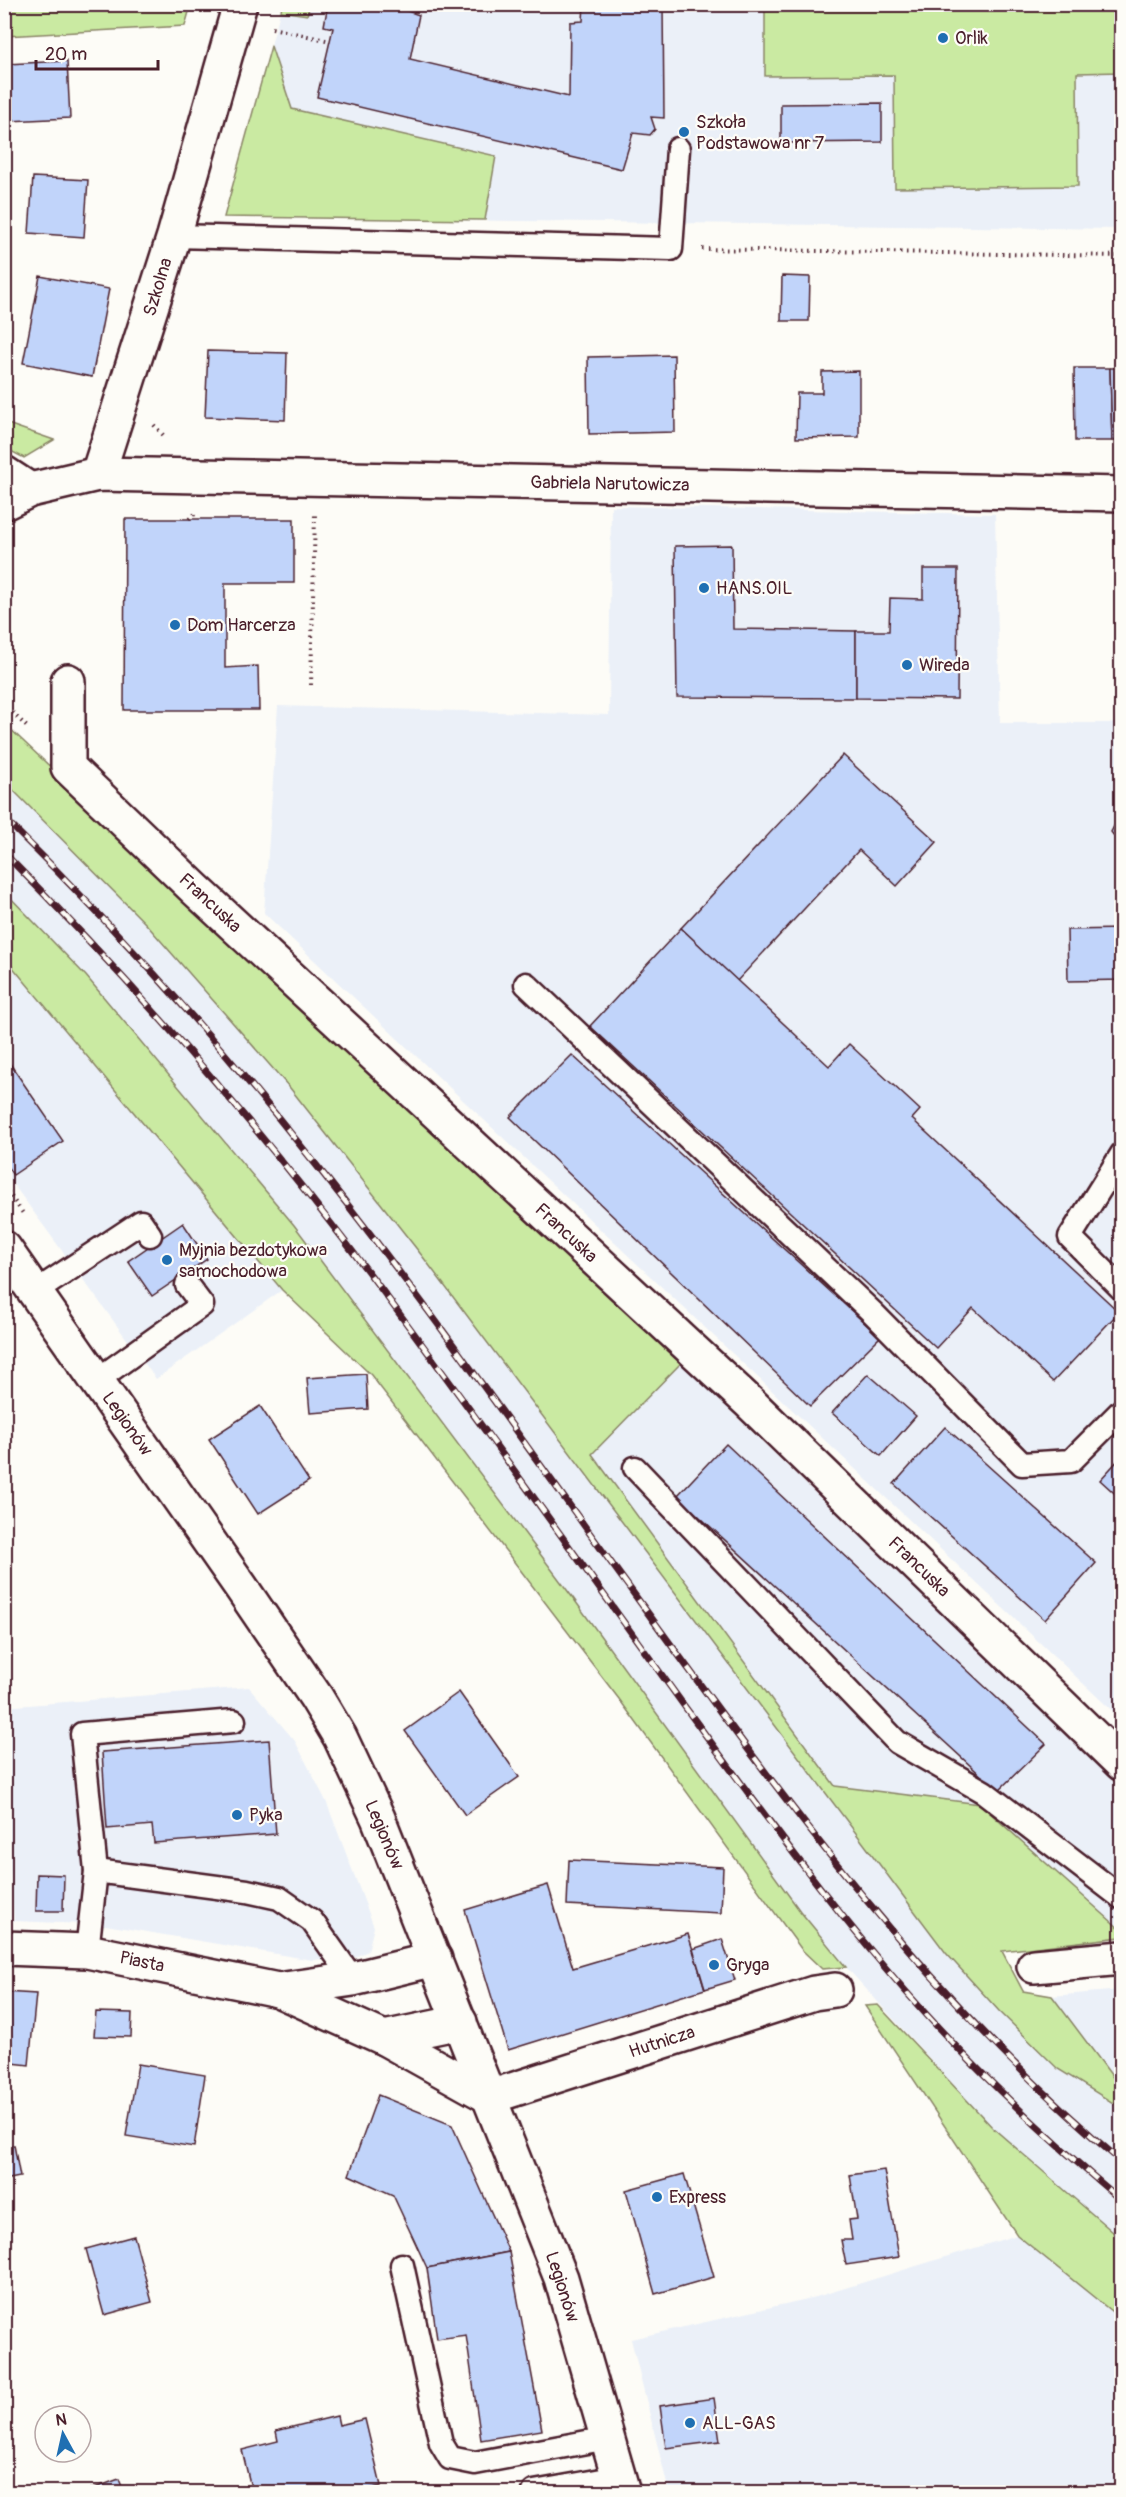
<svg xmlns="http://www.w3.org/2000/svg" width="1126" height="2497" viewBox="0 0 1126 2497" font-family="Pangolin,sans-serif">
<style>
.built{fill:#ebf0f8}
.green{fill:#caeaa2;stroke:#8a8466;stroke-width:1.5}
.building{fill:#c1d4fa;stroke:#4a1f2b;stroke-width:1.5}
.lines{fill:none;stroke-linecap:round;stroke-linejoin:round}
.lane-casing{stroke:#4a1f2b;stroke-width:27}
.street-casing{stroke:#4a1f2b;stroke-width:38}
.secondary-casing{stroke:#4a1f2b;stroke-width:38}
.path{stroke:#4a1f2b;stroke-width:4;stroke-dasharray:1.5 4.5;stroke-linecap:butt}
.lane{stroke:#fdfcf7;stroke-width:22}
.street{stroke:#fdfcf7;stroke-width:33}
.secondary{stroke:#fdfcf7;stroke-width:33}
.rail-casing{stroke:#4a1f2b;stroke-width:7}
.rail{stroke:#fdfcf7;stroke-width:4.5;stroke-dasharray:14;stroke-linecap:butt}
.poi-dot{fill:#1f6fb2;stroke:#fdfcf7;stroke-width:2}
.labels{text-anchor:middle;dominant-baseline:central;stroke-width:4.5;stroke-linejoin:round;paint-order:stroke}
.poi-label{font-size:18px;fill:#4a1f2b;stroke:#fdfcf7;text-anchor:start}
.street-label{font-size:18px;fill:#4a1f2b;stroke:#fdfcf7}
</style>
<rect width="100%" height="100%" fill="#fdfcf7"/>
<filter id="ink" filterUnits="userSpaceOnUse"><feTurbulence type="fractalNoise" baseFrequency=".0167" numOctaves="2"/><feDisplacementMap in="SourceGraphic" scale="12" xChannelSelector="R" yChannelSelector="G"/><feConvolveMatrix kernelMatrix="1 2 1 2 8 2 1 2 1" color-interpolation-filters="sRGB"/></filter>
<g filter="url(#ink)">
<g class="built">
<path d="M282,5H1121V229L224,217Z"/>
<path d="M611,506L995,514L1000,723H1121V1719L264,913L278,706L609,715Z"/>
<path d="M4,782L146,924L290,1088L423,1257L946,1953L999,2011L1058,2069L1121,2108V2239L993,2128L846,1967L800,1911L573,1598L294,1225L86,976L5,892Z"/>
<path d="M4,958L282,1290L156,1379L5,1173Z"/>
<path d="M681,1363L1121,1789V1930L980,1804L835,1786L592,1454Z"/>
<path d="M249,1687L295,1741L326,1801L374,1927L368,1951L355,1957L312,1960L106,1925L14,1921L5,1799L4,1707Z"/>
<path d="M1121,1990H1122L1121,2088L1052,1996Z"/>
<path d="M1017,2235L1121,2319V2492H669L631,2339L816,2297Z"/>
</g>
<g class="green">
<path d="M5,4H191V5L185,26L5,36Z"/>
<path d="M282,5V4L310,5L307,15L281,11Z"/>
<path d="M765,5H1121V72L1077,73L1078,186L895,188L894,75L765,76Z"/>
<path d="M271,46L292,109L496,156L485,220L224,217Z"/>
<path d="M4,423H5L54,440L24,458L5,448Z"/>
<path d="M4,723L681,1363L592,1454L835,1786L980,1804L1121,1930V1937L1002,1951L1023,1991L1052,1996L1121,2088V2108L1058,2069L999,2011L946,1953L423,1257L290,1088L146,924L5,782Z"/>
<path d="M5,892L86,976L294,1225L573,1598L800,1911L846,1967L822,1969L802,1950L619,1699L371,1375L282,1290L5,958Z"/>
<path d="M878,2005L993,2128L1121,2239V2319L1017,2235L865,2006Z"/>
</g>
<g class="building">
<path d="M328,4H403L402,9L419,15L410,59L569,97L570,22L583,21L584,4H663L664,118L651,117L655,129L650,135L633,133L622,169L317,97L333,28L324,26Z"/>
<path d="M67,61L70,118L9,121L6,64Z"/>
<path d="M882,103V142L781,143V104Z"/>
<path d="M33,177L88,180L84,237L29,233Z"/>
<path d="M40,276L109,289L92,377L23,363Z"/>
<path d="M782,276L810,277L809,321H781Z"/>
<path d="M208,351L287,353L285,420L205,417Z"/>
<path d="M674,355L675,432L589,434L588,357Z"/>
<path d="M1074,368H1110L1112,441H1075Z"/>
<path d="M1110,368H1122V441H1112Z"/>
<path d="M859,371V437L796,438L797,393H822V372Z"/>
<path d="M125,519H294V583H225V668L258,666L259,710H124Z"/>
<path d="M732,545L733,629L856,631V698L677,697L675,546Z"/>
<path d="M923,569H958L957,699L856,698V631H889L890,598L923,599Z"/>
<path d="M843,755L937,842L897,886L859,850L737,981L681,928Z"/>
<path d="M1122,811V847L1111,832Z"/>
<path d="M681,928L829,1066L849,1044L920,1110L912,1119L1119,1312L1053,1382L973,1308L936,1348L590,1026Z"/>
<path d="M1122,929V980L1068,981L1067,930Z"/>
<path d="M4,1055L63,1141L13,1175L4,1162Z"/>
<path d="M572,1055L880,1337L810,1406L510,1117Z"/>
<path d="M183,1223L207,1259L152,1296L128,1261Z"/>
<path d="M366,1374L368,1409L310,1413L307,1378Z"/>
<path d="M868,1374L916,1416L881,1456L832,1413Z"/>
<path d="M260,1406L309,1481L258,1514L209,1439Z"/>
<path d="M945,1427L1096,1563L1045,1620L894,1484Z"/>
<path d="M726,1444L1046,1744L998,1791L677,1496Z"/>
<path d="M1122,1456V1500L1100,1480Z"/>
<path d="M459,1692L519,1777L465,1815L405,1731Z"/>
<path d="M269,1740L276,1834L154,1843L152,1825L107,1829L102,1752Z"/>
<path d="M569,1860L723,1867L721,1913L567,1905Z"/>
<path d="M37,1874L64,1875L63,1911H36Z"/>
<path d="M548,1885L573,1968L688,1934L705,1989L508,2050L465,1910Z"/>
<path d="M722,1939L735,1980L705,1989L693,1949Z"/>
<path d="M4,1992L36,1994L29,2065L4,2062Z"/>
<path d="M96,2012L132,2013L131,2037L94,2036Z"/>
<path d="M138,2064L205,2075L194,2147L126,2136Z"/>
<path d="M378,2095L452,2125L509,2252L427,2268L393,2195L349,2175Z"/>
<path d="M14,2145L20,2177L4,2180V2147Z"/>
<path d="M884,2170L899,2257L846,2265L841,2240H852L849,2220L857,2219L850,2175Z"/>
<path d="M684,2174L714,2277L655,2294L626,2190Z"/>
<path d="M134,2236L152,2302L104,2315L86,2249Z"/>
<path d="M509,2252L542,2430L481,2440L466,2335L437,2339L427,2268Z"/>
<path d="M714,2398L720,2441L666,2448L660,2406Z"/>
<path d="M337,2416L339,2425L365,2419L381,2486L356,2492H252L242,2450L278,2441L276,2431Z"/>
<path d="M119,2479L124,2492H84Z"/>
</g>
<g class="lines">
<defs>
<g id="lane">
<path d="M174,236L671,249L678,149"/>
<path d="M526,984L873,1313L1022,1464L1071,1461L1122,1410"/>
<path d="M1122,1154L1070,1237L1122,1289"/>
<path d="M35,1292L141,1222L150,1235"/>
<path d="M97,1380L202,1305L187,1285"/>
<path d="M635,1468L897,1742L984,1792L1122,1898"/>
<path d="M96,1871L82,1734L234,1721"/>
<path d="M87,1951L96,1871L247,1891L279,1898L312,1921L353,1979"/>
<path d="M402,2265L441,2443L450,2458L475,2463L608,2438"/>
<path d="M534,2492L619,2477"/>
</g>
<g id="street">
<path d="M4,473L30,490"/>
<path d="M68,681V767L195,889L749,1402L1122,1764"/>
<path d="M4,1948L87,1951L278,1990L384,2038L490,2097L814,1993L835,1990"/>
<path d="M1034,1966L1122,1958"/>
<path d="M278,1990L353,1979L435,1959"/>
<path d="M384,2038L460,2022"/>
</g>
<g id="secondary">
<path d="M98,474L174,236L240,4"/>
<path d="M4,503L30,490L98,474L1122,494"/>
<path d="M4,1248L241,1587L316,1697L340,1737L378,1818L561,2278L623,2492"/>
</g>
</defs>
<use href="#lane" class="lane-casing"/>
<use href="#street" class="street-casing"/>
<use href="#secondary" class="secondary-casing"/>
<g class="path">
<path d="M272,28L330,41"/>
<path d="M702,249L1122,256"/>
<path d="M154,425L165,437"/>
<path d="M189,519L195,514"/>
<path d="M311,685L315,514"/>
<path d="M4,704L29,729"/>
<path d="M4,1187L25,1216"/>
</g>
<use href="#lane" class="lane"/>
<use href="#street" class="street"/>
<use href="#secondary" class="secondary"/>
<defs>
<g id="rail">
<path d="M4,818C111,923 212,1034 305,1151C414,1286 513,1428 615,1568C770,1780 918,1991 1122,2162"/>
<path d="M4,853C141,991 268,1137 384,1293C486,1430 585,1569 685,1707C775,1830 865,1954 972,2063C1020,2112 1070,2157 1122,2201"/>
</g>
</defs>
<use href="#rail" class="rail-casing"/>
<use href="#rail" class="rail"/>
</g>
</g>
<g class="poi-dot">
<circle cx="943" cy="38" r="6"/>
<circle cx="684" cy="132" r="6"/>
<circle cx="704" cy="588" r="6"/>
<circle cx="175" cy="625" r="6"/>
<circle cx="907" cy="665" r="6"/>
<circle cx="167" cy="1260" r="6"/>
<circle cx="237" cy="1815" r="6"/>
<circle cx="714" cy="1965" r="6"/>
<circle cx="657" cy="2197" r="6"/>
<circle cx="690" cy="2423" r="6"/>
</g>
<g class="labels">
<g class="poi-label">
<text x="955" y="38">Orlik</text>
<text x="696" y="122">Szkoła<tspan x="696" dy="21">Podstawowa nr 7</tspan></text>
<text x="716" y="588">HANS.OIL</text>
<text x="187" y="625">Dom Harcerza</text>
<text x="919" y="665">Wireda</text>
<text x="179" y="1250">Myjnia bezdotykowa<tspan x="179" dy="21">samochodowa</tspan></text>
<text x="249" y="1815">Pyka</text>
<text x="726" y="1965">Gryga</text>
<text x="669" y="2197">Express</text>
<text x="702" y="2423">ALL-GAS</text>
</g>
<g class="street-label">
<text transform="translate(158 287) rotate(-73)">Szkolna</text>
<text transform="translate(610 484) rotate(1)">Gabriela Narutowicza</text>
<text transform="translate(210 903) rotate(43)">Francuska</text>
<text transform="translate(566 1233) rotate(43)">Francuska</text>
<text transform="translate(127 1424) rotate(55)">Legionów</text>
<text transform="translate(919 1567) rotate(44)">Francuska</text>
<text transform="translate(384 1835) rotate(67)">Legionów</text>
<text transform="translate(142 1962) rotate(12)">Piasta</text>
<text transform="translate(662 2042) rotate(-18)">Hutnicza</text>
<text transform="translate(562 2287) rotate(72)">Legionów</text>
</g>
</g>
<rect width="1126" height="2497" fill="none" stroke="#fdfcf7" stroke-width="24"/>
<rect x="12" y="12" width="1102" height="2473" fill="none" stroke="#4a1f2b" stroke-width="2" filter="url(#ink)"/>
<g transform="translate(63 2434) rotate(352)"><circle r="28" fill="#fdfcf7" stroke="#b5a4a5" stroke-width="1.5"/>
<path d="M0-4.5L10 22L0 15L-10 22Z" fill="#1f6fb2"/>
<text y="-9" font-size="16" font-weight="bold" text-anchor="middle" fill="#4a1f2b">N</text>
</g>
<path d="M36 60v9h122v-9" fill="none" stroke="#4a1f2b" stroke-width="3"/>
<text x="45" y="60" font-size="18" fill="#4a1f2b" stroke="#fdfcf7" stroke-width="4.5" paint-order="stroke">20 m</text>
</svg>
